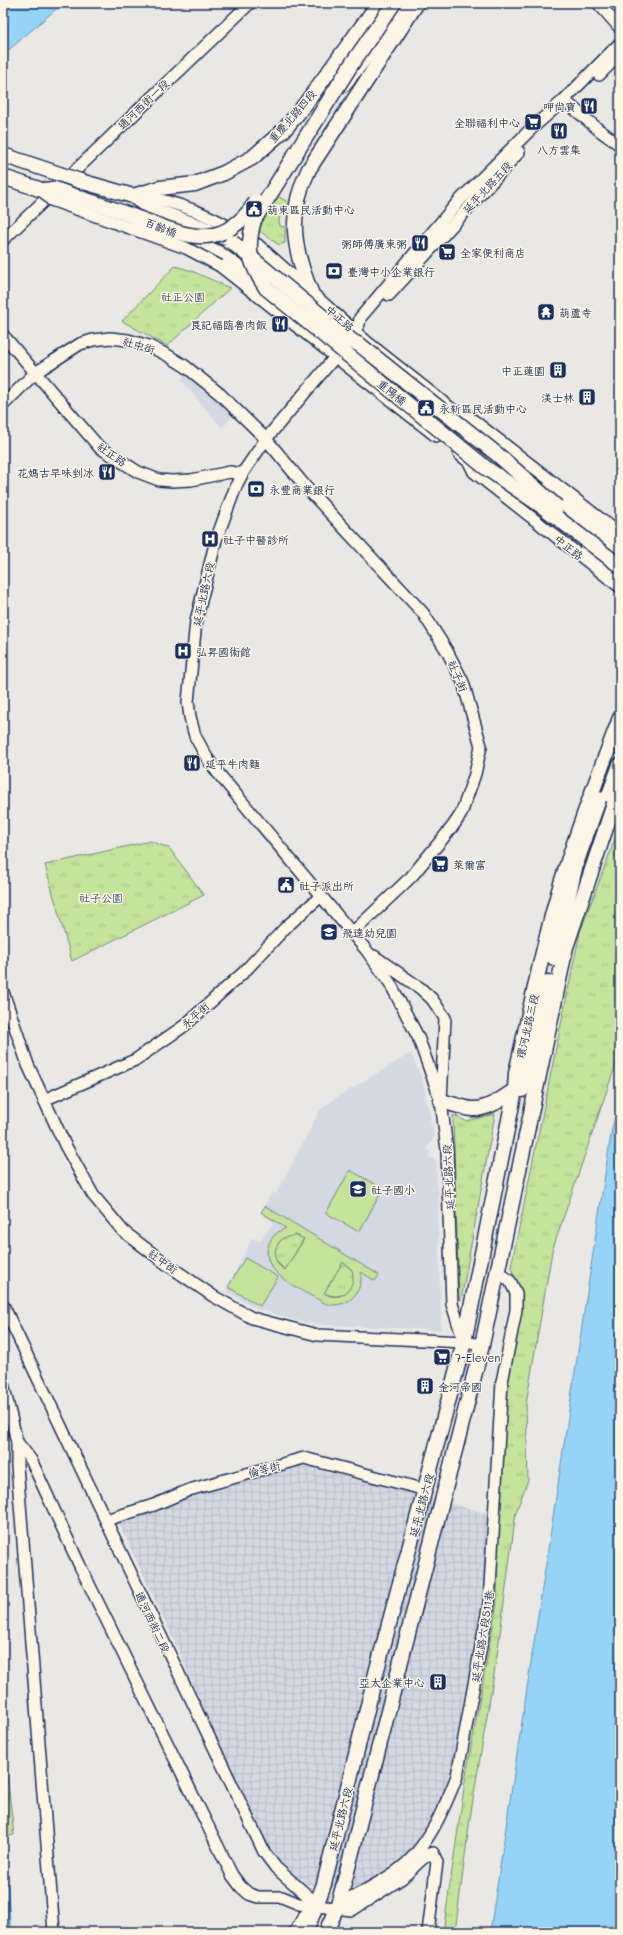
<svg xmlns="http://www.w3.org/2000/svg" width="623" height="1935" viewBox="0 0 623 1935" font-family="Mali,'LXGW WenKai TC',sans-serif">
<style>
.built{fill:#d4d8e3}
.industrial{fill:url(#industrial-grid)}
.grass{fill:url(#grass-tufts);stroke:#70897c}
.wetland{fill:url(#wetland-marsh);stroke:#70897c}
.pitch{fill:#c4e39b;stroke:#70897c;fill-rule:evenodd}
.water{fill:#95d4f6;stroke:#6492b9}
.lines{fill:none;stroke-linecap:round;stroke-linejoin:round}
.minor-casing{stroke:#1b2f5e;stroke-width:14}
.major-casing{stroke:#1b2f5e;stroke-width:17}
.minor{stroke:#fcf5e5;stroke-width:11}
.major{stroke:#fcf5e5;stroke-width:14}
.minor-bridge-casing{stroke:#1b2f5e;stroke-width:14;stroke-linecap:butt}
.major-bridge-casing{stroke:#1b2f5e;stroke-width:17;stroke-linecap:butt}
.minor-bridge{stroke:#fcf5e5;stroke-width:11}
.major-bridge{stroke:#fcf5e5;stroke-width:14}
.labels{text-anchor:middle;dominant-baseline:central;stroke-width:3;stroke-linejoin:round;paint-order:stroke}
.street-label{font-size:11px;fill:#1b2f5e;stroke:#fcf5e5}
.poi-label{font-size:11px;fill:#1b2f5e;stroke:#fcf5e5;text-anchor:start}
.park-label{font-size:11px;fill:#3d536a;stroke:#fcf5e5}
</style>
<defs>
<pattern id="industrial-grid" width="8" height="8" patternUnits="userSpaceOnUse"><rect width="8" height="8" fill="#d4d8e3"/><path d="M0 4h8M4 0v8" fill="none" stroke="#b5bac5"/></pattern>
<pattern id="grass-tufts" width="24" height="20" patternUnits="userSpaceOnUse"><rect width="24" height="20" fill="#c4e39b"/><path d="M3 7l-1-3M5 7V3M7 7l1-3M15 17l-1-3M17 17v-4M19 17l1-3" fill="none" stroke="#a8c388"/></pattern>
<pattern id="wetland-marsh" width="20" height="14" patternUnits="userSpaceOnUse"><rect width="20" height="14" fill="#c4e39b"/><path d="M1 5h8M5 5V1M11 12h8M15 12V8" fill="none" stroke="#a8c388"/></pattern>
</defs>
<rect width="100%" height="100%" fill="#eae8e4"/>
<filter id="ink" filterUnits="userSpaceOnUse"><feTurbulence type="fractalNoise" baseFrequency=".025" numOctaves="2"/><feDisplacementMap in="SourceGraphic" scale="8" xChannelSelector="R" yChannelSelector="G"/><feConvolveMatrix kernelMatrix="1 2 1 2 8 2 1 2 1" color-interpolation-filters="sRGB"/></filter>
<g filter="url(#ink)">
<g class="built">
<path d="M187,370L236,413L222,428L181,380Z"/>
<path d="M411,1053L422,1079L434,1137L427,1149L430,1151L428,1156L436,1161L437,1187L439,1193L438,1210L441,1330L325,1325L306,1323L257,1309L226,1291L252,1238L260,1241L273,1223L272,1220L260,1214L272,1192L276,1194L320,1110L334,1099Z"/>
</g>
<path class="industrial" d="M299,1465L362,1481L363,1478L412,1492V1494L490,1514L485,1595L451,1776L439,1803L414,1848L374,1882L355,1889L296,1883L274,1861L223,1755L178,1649L117,1519Z"/>
<g class="grass">
<path d="M277,196L288,202L286,211H281L279,221L280,226L285,227V243L279,245L258,230Z"/>
<path d="M175,266L192,271L230,288L167,346L122,321Z"/>
<path d="M620,826V1052L552,1251L526,1404L528,1480L516,1512L497,1656L470,1818L455,1932H443L465,1781L497,1603L498,1408L519,1290L511,1267L580,932Z"/>
<path d="M150,841L169,848L204,895L72,961L45,865Z"/>
<path d="M495,1114L461,1300H459L453,1115L466,1121Z"/>
<path d="M292,1235L304,1238L285,1270L276,1261C272,1249 279,1237 292,1235Z"/>
<path d="M343,1262L352,1270C358,1289 341,1302 324,1293Z"/>
<path d="M3,1628L7,1703L3,1691Z"/>
</g>
<path class="wetland" d="M3,1740L14,1835L3,1838Z"/>
<g class="pitch">
<path d="M350,1170L383,1189L359,1232L326,1213Z"/>
<path d="M265,1206L379,1275L375,1281L361,1272C363,1294 347,1309 326,1304C306,1292 260,1274 268,1247C270,1237 278,1231 286,1228L261,1212ZM296,1235L304,1239L285,1270C272,1263 272,1248 283,1238ZM343,1262L352,1270C357,1288 341,1304 324,1293Z"/>
<path d="M245,1258L278,1277L260,1306L228,1287Z"/>
</g>
<g class="water">
<path d="M3,3H63L3,55Z"/>
<path d="M620,1102V1932H490L612,1128Z"/>
<path d="M3,1837V1838L11,1932H3Z"/>
</g>
<g class="lines">
<defs>
<g id="minor">
<path d="M598,3L620,28"/>
<path d="M599,75L620,54"/>
<path d="M564,100L599,130L620,145"/>
<path d="M137,196C181,201 222,220 258,245L367,342L458,414H465L620,534"/>
<path d="M3,240L250,3"/>
<path d="M220,266L436,436"/>
<path d="M389,295L519,152"/>
<path d="M3,335L99,447L138,472L159,480L172,481L191,480L230,472L242,474"/>
<path d="M3,405L35,373L80,344L93,340L110,338L128,340L149,346L167,355L185,366L220,394L266,439L305,486L423,613L447,651L463,682L481,746L475,774L461,814L453,826L411,877L352,933"/>
<path d="M459,454L469,462L474,472L620,587"/>
<path d="M374,956L420,988L432,999L445,1018L441,1101L447,1150L452,1304L464,1342"/>
<path d="M3,992L28,1065L65,1145L93,1195L123,1231L165,1263L213,1296L252,1318L317,1335L464,1342L482,1345"/>
<path d="M44,1100L135,1060L184,1026L244,972L286,927L321,896"/>
<path d="M441,1101L418,1037L390,983L367,951L218,773L207,758L195,736L190,717L188,702L196,621L216,540L236,486L242,474L266,439L335,357L359,324L360,318L458,202L531,129L564,100L620,43"/>
<path d="M3,1305L264,1852L276,1868L317,1904"/>
<path d="M3,1384L17,1442L31,1460L80,1566L232,1875L241,1887L249,1894L258,1897H282L299,1904L352,1910L402,1878L421,1860L429,1854L433,1853L437,1862L428,1932"/>
<path d="M17,1442V1466L54,1932"/>
<path d="M106,1520L154,1505L189,1490L304,1458L426,1490"/>
<path d="M337,1907C356,1894 378,1885 397,1871C427,1850 444,1809 457,1776L489,1603L502,1382L516,1310V1293L510,1281L497,1271"/>
<path d="M295,1932L304,1916L316,1905"/>
</g>
<g id="major">
<path d="M343,85L408,5"/>
<path d="M3,177L42,190"/>
<path d="M80,181L133,196L160,188L195,184L224,173L252,158L284,130L303,107L379,3"/>
<path d="M133,196L151,209L201,227L222,237"/>
<path d="M182,235L218,253L266,288"/>
<path d="M311,292C293,249 287,213 309,169L417,3"/>
<path d="M364,356L382,374"/>
<path d="M547,490L620,548"/>
<path d="M587,549L620,575"/>
<path d="M609,795L620,765"/>
<path d="M554,958L576,864L599,799"/>
<path d="M522,1090L548,982"/>
<path d="M441,1101C451,1103 462,1108 472,1109C488,1110 503,1098 515,1090"/>
<path d="M306,1932L324,1884L376,1673L464,1342L515,1090L516,1073C530,1011 542,948 560,887C577,829 599,774 620,718"/>
<path d="M326,1932L337,1907L343,1887L482,1345L566,947L620,786"/>
</g>
</defs>
<use href="#minor" class="minor-casing"/>
<use href="#major" class="major-casing"/>
<use href="#minor" class="minor"/>
<use href="#major" class="major"/>
<defs>
<path id="minor-bridge" d="M42,190L51,200L186,248L220,266"/>
<g id="major-bridge">
<path d="M394,3L351,65L254,220C246,249 249,263 266,288L486,468L543,507L620,566"/>
<path d="M3,155L80,181"/>
<path d="M42,190L55,189C82,199 109,207 135,217C185,235 220,255 256,202"/>
<path d="M232,242L352,341L360,345L498,455L557,507"/>
</g>
</defs>
<use href="#minor-bridge" class="minor-bridge-casing"/>
<use href="#major-bridge" class="major-bridge-casing"/>
<use href="#minor-bridge" class="minor-bridge"/>
<use href="#major-bridge" class="major-bridge"/>
</g>
</g>
<defs>
<symbol id="restaurant-square" viewBox="-11 -11 22 22"><rect x="-9" y="-9" width="18" height="18" rx="4" fill="#1b2f5e" stroke="#fcf5e5"/><path d="M-5-6h1v4h1v-4h1v4h1v-4h1v5L-1.5 .5V6h-2V.5L-5-1ZM5-6V6H3V1.5H1.5Q1.5-4 5-6Z" fill="#fff"/></symbol>
<symbol id="supermarket-square" viewBox="-11 -11 22 22"><rect x="-9" y="-9" width="18" height="18" rx="4" fill="#1b2f5e" stroke="#fcf5e5"/><path d="M-6-5.5h2.5l.6 2H6L4.5 2H-2.5L-4.4-4H-6ZM-1.5 3.2a1.3 1.3 0 1 0 .1 0ZM3 3.2a1.3 1.3 0 1 0 .1 0Z" fill="#fff"/></symbol>
<symbol id="civic-square" viewBox="-11 -11 22 22"><rect x="-9" y="-9" width="18" height="18" rx="4" fill="#1b2f5e" stroke="#fcf5e5"/><path d="M-.6-6.5H3V-4.5H.6V-3L4-1V1h2V6H-6V1h2V-1L-.6-3ZM-1.2 2.5V6h2.4V2.5Z" fill="#fff"/></symbol>
<symbol id="bank-square" viewBox="-11 -11 22 22"><rect x="-9" y="-9" width="18" height="18" rx="4" fill="#1b2f5e" stroke="#fcf5e5"/><path d="M-6-4H6V4H-6ZM0-2.3a2.3 2.3 0 1 0 0 4.6a2.3 2.3 0 1 0 0-4.6Z" fill="#fff"/></symbol>
<symbol id="temple-square" viewBox="-11 -11 22 22"><rect x="-9" y="-9" width="18" height="18" rx="4" fill="#1b2f5e" stroke="#fcf5e5"/><path d="M0-6L5-2H3V0L6.5 2.5H4V6H1.5V3h-3V6H-4V2.5H-6.5L-3 0V-2H-5Z" fill="#fff"/></symbol>
<symbol id="building-square" viewBox="-11 -11 22 22"><rect x="-9" y="-9" width="18" height="18" rx="4" fill="#1b2f5e" stroke="#fcf5e5"/><path d="M-4-6H4V6H1V3H-1V6H-4ZM-2.5-4.3h1.7v1.8h-1.7ZM.8-4.3h1.7v1.8H.8ZM-2.5-1h1.7V.8h-1.7ZM.8-1h1.7V.8H.8Z" fill="#fff"/></symbol>
<symbol id="hospital-square" viewBox="-11 -11 22 22"><rect x="-9" y="-9" width="18" height="18" rx="4" fill="#1b2f5e" stroke="#fcf5e5"/><path d="M-5-5h3v3.5h4V-5h3V5h-3V1.5h-4V5h-3Z" fill="#fff"/></symbol>
<symbol id="school-square" viewBox="-11 -11 22 22"><rect x="-9" y="-9" width="18" height="18" rx="4" fill="#1b2f5e" stroke="#fcf5e5"/><path d="M0-5L7-2L0 1L-7-2ZM-4 1L0 2.5L4 1V4Q0 6-4 4Z" fill="#fff"/></symbol>
</defs>
<g fill-rule="evenodd">
<use href="#restaurant-square" x="579" y="96" width="20" height="20"/>
<use href="#supermarket-square" x="523" y="112" width="20" height="20"/>
<use href="#restaurant-square" x="549" y="121" width="20" height="20"/>
<use href="#civic-square" x="244" y="199" width="20" height="20"/>
<use href="#restaurant-square" x="410" y="233" width="20" height="20"/>
<use href="#supermarket-square" x="437" y="242" width="20" height="20"/>
<use href="#bank-square" x="324" y="261" width="20" height="20"/>
<use href="#temple-square" x="536" y="302" width="20" height="20"/>
<use href="#restaurant-square" x="270" y="314" width="20" height="20"/>
<use href="#building-square" x="548" y="360" width="20" height="20"/>
<use href="#building-square" x="577" y="387" width="20" height="20"/>
<use href="#civic-square" x="416" y="398" width="20" height="20"/>
<use href="#restaurant-square" x="97" y="462" width="20" height="20"/>
<use href="#bank-square" x="246" y="479" width="20" height="20"/>
<use href="#hospital-square" x="200" y="529" width="20" height="20"/>
<use href="#hospital-square" x="173" y="641" width="20" height="20"/>
<use href="#restaurant-square" x="182" y="753" width="20" height="20"/>
<use href="#supermarket-square" x="430" y="854" width="20" height="20"/>
<use href="#civic-square" x="276" y="875" width="20" height="20"/>
<use href="#school-square" x="319" y="922" width="20" height="20"/>
<use href="#school-square" x="348" y="1179" width="20" height="20"/>
<use href="#supermarket-square" x="432" y="1347" width="20" height="20"/>
<use href="#building-square" x="415" y="1376" width="20" height="20"/>
<use href="#building-square" x="428" y="1672" width="20" height="20"/>
</g>
<g class="labels">
<g class="street-label">
<text transform="translate(143 104) rotate(-44)">通河西街一段</text>
<text transform="translate(292 116) rotate(-49)">重慶北路四段</text>
<text transform="translate(487 187) rotate(-47)">延平北路五段</text>
<text transform="translate(161 227) rotate(21)">百齡橋</text>
<text transform="translate(340 318) rotate(41)">中正路</text>
<text transform="translate(139 345) rotate(17)">社中街</text>
<text transform="translate(392 392) rotate(39)">重陽橋</text>
<text transform="translate(112 454) rotate(35)">社正路</text>
<text transform="translate(569 547) rotate(38)">中正路</text>
<text transform="translate(203 594) rotate(-78)">延平北路六段</text>
<text transform="translate(458 676) rotate(67)">社子街</text>
<text transform="translate(195 1015) rotate(-42)">永平街</text>
<text transform="translate(527 1026) rotate(-77)">環河北路三段</text>
<text transform="translate(448 1177) rotate(-93)">延平北路六段</text>
<text transform="translate(163 1261) rotate(36)">社中街</text>
<text transform="translate(264 1469) rotate(-15)">倫等街</text>
<text transform="translate(421 1505) rotate(-75)">延平北路六段</text>
<text transform="translate(153 1622) rotate(65)">通河西街二段</text>
<text transform="translate(482 1636) rotate(-81)">延平北路六段511巷</text>
<text transform="translate(340 1819) rotate(-76)">延平北路六段</text>
</g>
<g class="poi-label">
<text x="576" y="106" text-anchor="end">呷尚寶</text>
<text x="520" y="122" text-anchor="end">全聯福利中心</text>
<text x="559" y="149" text-anchor="middle">八方雲集</text>
<text x="267" y="209">葫東區民活動中心</text>
<text x="407" y="243" text-anchor="end">粥師傅廣東粥</text>
<text x="460" y="252">全家便利商店</text>
<text x="347" y="271">臺灣中小企業銀行</text>
<text x="559" y="312">葫蘆寺</text>
<text x="267" y="324" text-anchor="end">良記福臨魯肉飯</text>
<text x="545" y="370" text-anchor="end">中正蓮園</text>
<text x="574" y="397" text-anchor="end">渼士林</text>
<text x="439" y="408">永新區民活動中心</text>
<text x="94" y="472" text-anchor="end">花媽古早味剉冰</text>
<text x="269" y="489">永豐商業銀行</text>
<text x="223" y="539">社子中醫診所</text>
<text x="196" y="651">弘昇國術館</text>
<text x="205" y="763">延平牛肉麵</text>
<text x="453" y="864">萊爾富</text>
<text x="299" y="885">社子派出所</text>
<text x="342" y="932">飛達幼兒園</text>
<text x="371" y="1189">社子國小</text>
<text x="455" y="1357">7-Eleven</text>
<text x="438" y="1386">金河帝國</text>
<text x="425" y="1682" text-anchor="end">亞太企業中心</text>
</g>
<g class="park-label">
<text x="183" y="296">社正公園</text>
<text x="101" y="897">社子公園</text>
</g>
</g>
<rect width="623" height="1935" fill="none" stroke="#fcf5e5" stroke-width="16"/>
<rect x="8" y="8" width="607" height="1919" fill="none" stroke="#1b2f5e" stroke-width="1.5" filter="url(#ink)"/>
</svg>
